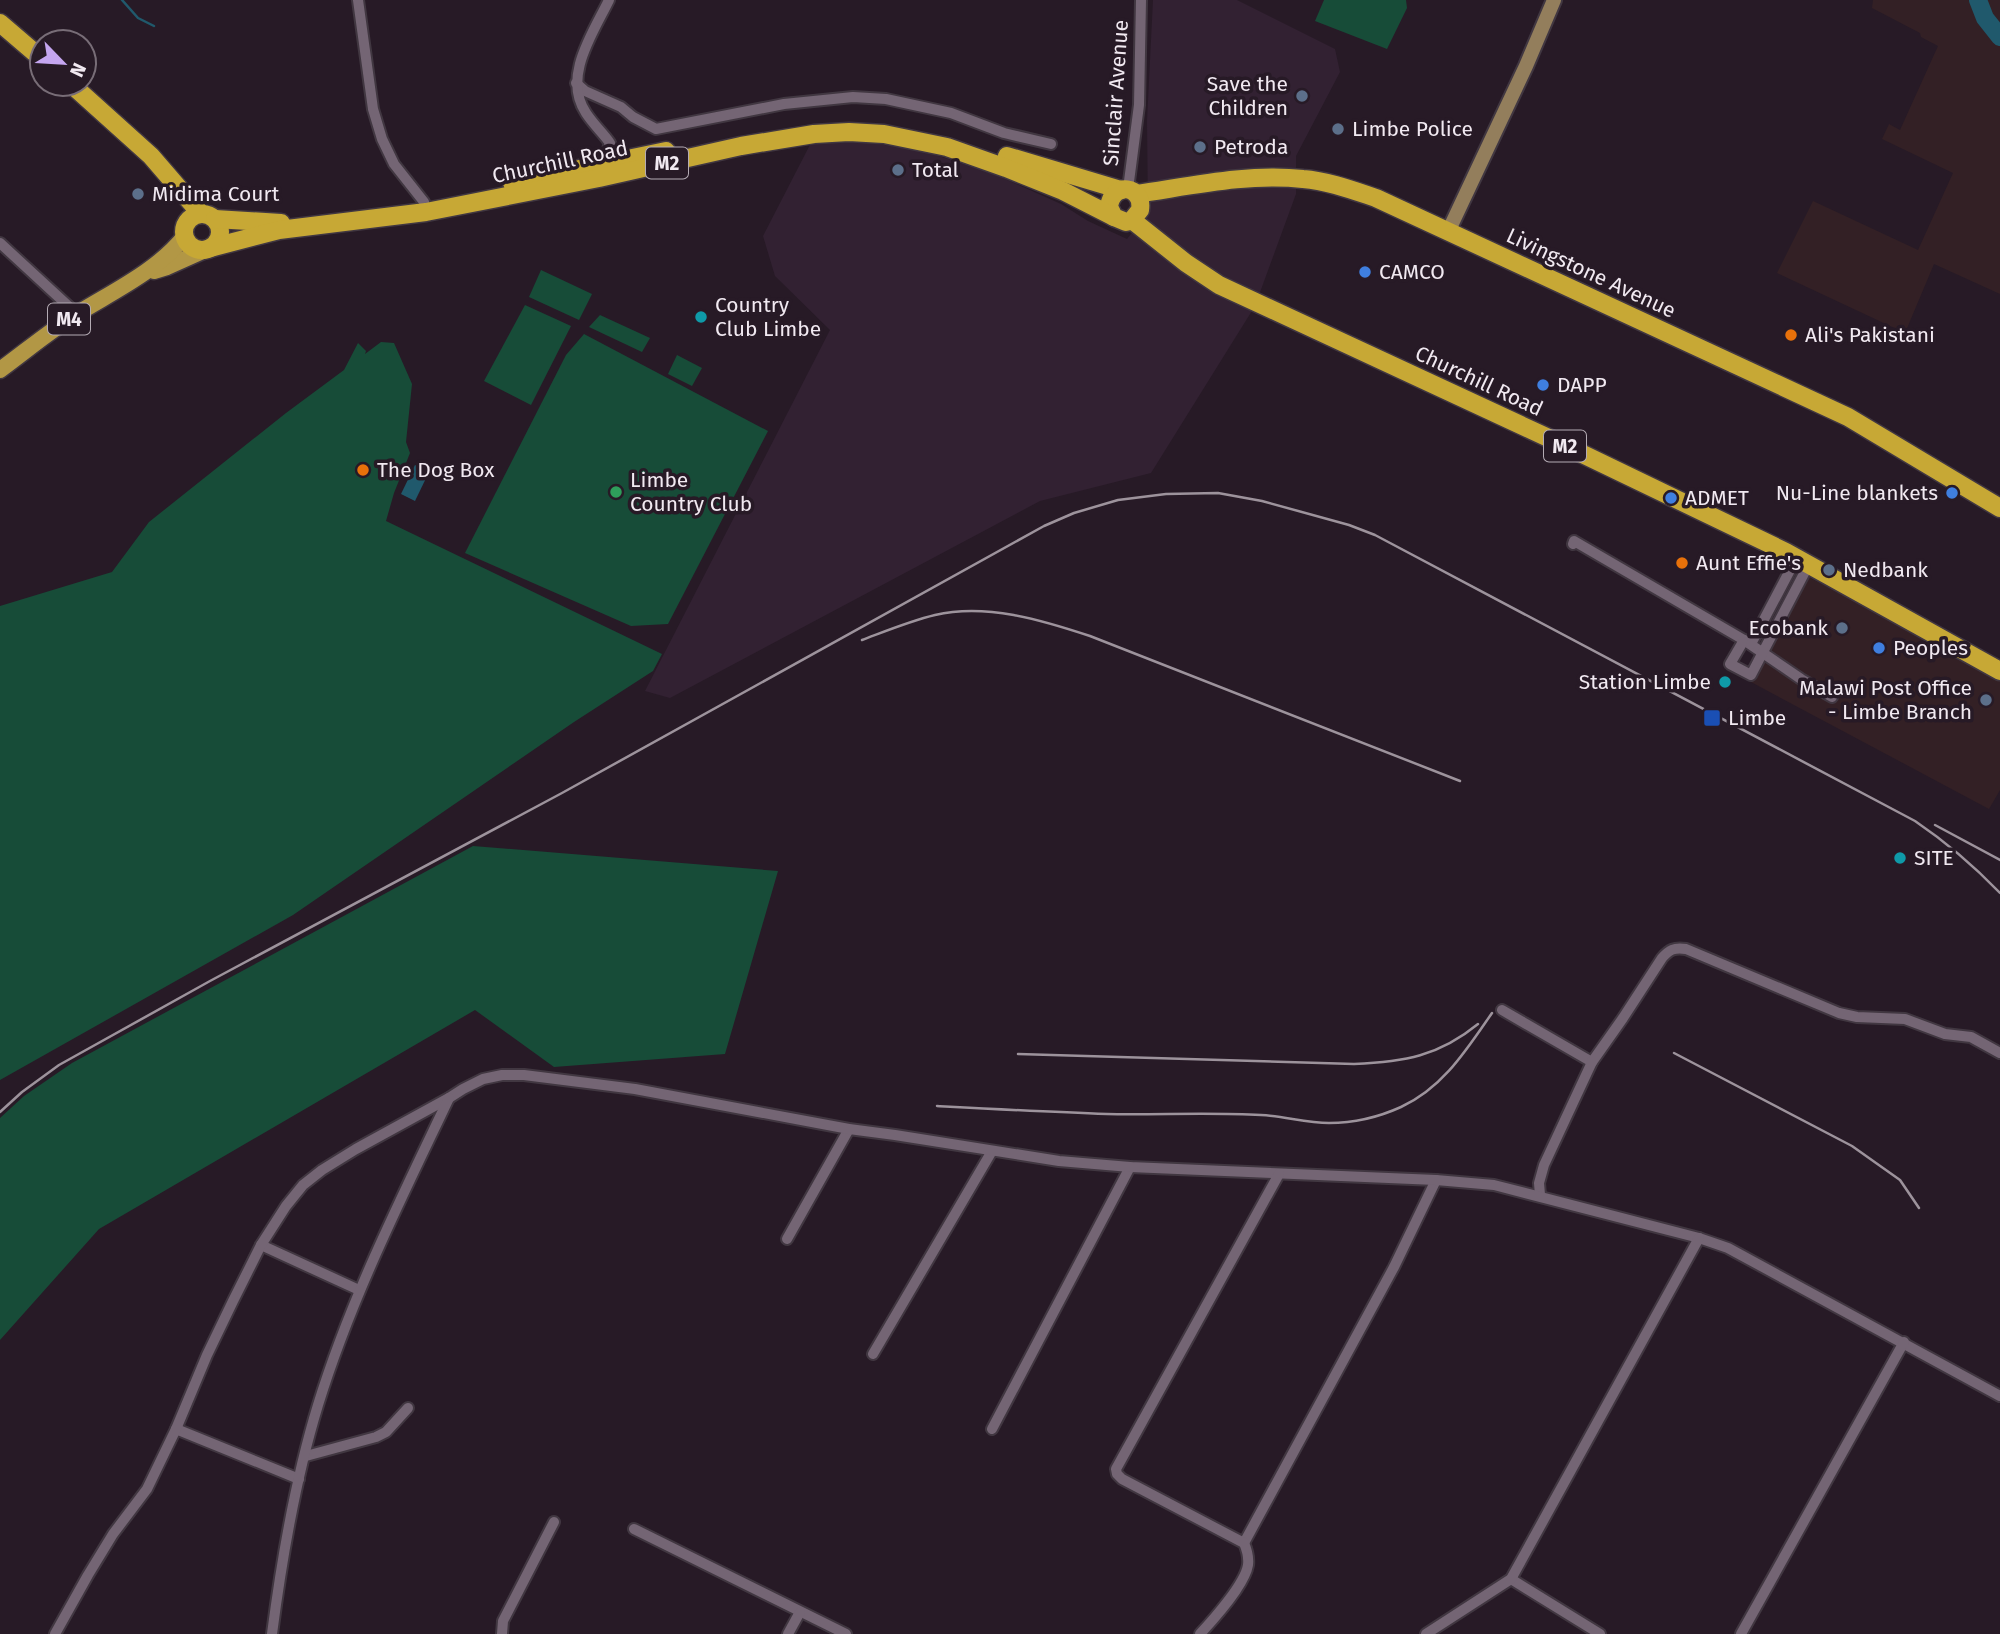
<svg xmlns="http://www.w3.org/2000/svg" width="2000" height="1634" viewBox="0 0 2000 1634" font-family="'Fira Sans',sans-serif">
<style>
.commercial{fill:#332025}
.built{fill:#322132}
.green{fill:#174c38}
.water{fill:#20596c}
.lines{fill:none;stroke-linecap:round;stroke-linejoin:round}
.stream{stroke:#20596c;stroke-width:2.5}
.river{stroke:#20596c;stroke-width:18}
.minor-casing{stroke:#413741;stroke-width:14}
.secondary-casing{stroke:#413741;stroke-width:18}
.primary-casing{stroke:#413741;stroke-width:19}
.trunk-casing{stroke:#413741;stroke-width:21}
.minor{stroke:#746574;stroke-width:10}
.secondary{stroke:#937e5c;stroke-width:14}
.primary{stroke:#b29745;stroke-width:16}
.trunk{stroke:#c7a835;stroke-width:18}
.rail{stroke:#9d939c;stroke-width:2.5}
.service-dot{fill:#5c6f8a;stroke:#271a26;stroke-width:2.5}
.shop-dot{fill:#3f7fe0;stroke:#271a26;stroke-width:2.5}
.culture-dot{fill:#0f9aa8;stroke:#271a26;stroke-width:2.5}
.food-dot{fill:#e8710a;stroke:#271a26;stroke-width:2.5}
.leisure-dot{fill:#2e9e5b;stroke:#271a26;stroke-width:2.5}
.transit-dot{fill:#1a4fb4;stroke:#271a26;stroke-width:2.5}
.labels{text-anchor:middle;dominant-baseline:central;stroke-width:7;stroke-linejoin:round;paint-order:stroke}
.shield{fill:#271a26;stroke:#b4abb4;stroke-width:2}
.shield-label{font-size:19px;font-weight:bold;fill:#f1e9f1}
.poi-label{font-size:21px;fill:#f1e9f1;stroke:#271a26;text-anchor:start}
.street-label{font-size:21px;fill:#f1e9f1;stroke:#271a26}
</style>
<rect width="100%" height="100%" fill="#271a26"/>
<g class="commercial">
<path d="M1873,0H2000V294L1934,264L1905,333L1777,273L1813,201L1918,250L1953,173L1882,139L1889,124L1900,130L1938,46L1921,37L1920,33L1872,8Z"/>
<path d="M1806,576L2000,673V790L1989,809L1751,682Z"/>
</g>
<path class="built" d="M1153,0H1237L1335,49L1340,72L1296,156V194L1255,306L1151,473L1040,501L670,698L645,691L830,330L775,276L763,236L815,135L920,150L994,174L1061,204L1088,221L1127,239L1148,213L1147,121Z"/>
<g class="green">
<path d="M1324,0H1406L1407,8L1387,49L1315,21Z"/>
<path d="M541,270L592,294L579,320L529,297Z"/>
<path d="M525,305L571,326L531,405L484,381Z"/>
<path d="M600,315L650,338L642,352L589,327Z"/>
<path d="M584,334L768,431L668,624L631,626L465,553L566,355Z"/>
<path d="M381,342L394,343L412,384L406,442L410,453L394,493L386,521L662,654L653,671L574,722L293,915L0,1080V606L112,572L149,522L286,413L344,370L358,343L366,351L365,354Z"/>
<path d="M677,355L702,368L692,386L668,374Z"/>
<path d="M473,846L778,871L725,1054L554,1067L475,1010L99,1229L0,1340V1118L24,1096L72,1063Z"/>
</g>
<path class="water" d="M415,465L429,472L415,501L401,494Z"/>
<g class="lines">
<path class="stream" d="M122,0L138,18L154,26"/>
<path class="river" d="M1978,0L1985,18L2000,37"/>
<defs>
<g id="minor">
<path d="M358,0L373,109L382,139L394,164L424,202L426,212"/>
<path d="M576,83L585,91L621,107L633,117L656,129L784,104L853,97L886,99L951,113L1004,133L1051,144"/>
<path d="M602,168L610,143C603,133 593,124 586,113C562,77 593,33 609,0"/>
<path d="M1128,189L1139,105L1141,0"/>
<path d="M0,243L77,314"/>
<path d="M1573,544L1574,541L1744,640L1801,679L1832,697"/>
<path d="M1744,640L1730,664L1751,675L1809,564"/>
<path d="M1751,644L1797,557"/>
<path d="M1502,1010L1592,1062"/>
<path d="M1540,1195L1539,1183L1544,1165L1592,1062L1623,1018L1662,958C1669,950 1674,947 1686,949L1839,1013L1857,1017L1905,1019L1945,1034L1971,1037L2000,1053"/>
<path d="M787,1239L849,1129"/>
<path d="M261,1245L359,1290"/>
<path d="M873,1354L992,1151"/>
<path d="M176,1429L299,1479"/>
<path d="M992,1429L1130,1167"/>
<path d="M306,1456L376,1437L386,1432L408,1408"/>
<path d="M634,1529L846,1634"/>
<path d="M1244,1543L1394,1267L1436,1180"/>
<path d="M1511,1579L1600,1634"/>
<path d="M55,1634L88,1575L113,1534L147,1489L176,1429L207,1355L233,1301L261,1245L286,1206L303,1185L322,1170L356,1149L449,1098L463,1089L483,1079L502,1075H524L635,1089L849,1129L895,1135L1059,1161L1130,1167L1436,1180L1494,1185L1699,1238L1728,1248L2000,1396"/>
<path d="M272,1634C282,1557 295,1480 318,1405C351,1298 401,1199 449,1098"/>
<path d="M502,1634L503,1621L554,1522"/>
<path d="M788,1634L800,1612"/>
<path d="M1200,1634C1213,1620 1245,1584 1248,1565C1249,1557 1247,1550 1244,1543L1122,1479L1117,1474L1116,1469L1279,1174"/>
<path d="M1426,1634L1511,1579L1699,1238"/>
<path d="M1741,1634L1904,1342"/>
</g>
<path id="secondary" d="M1448,232L1526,66L1554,0"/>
<g id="primary">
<path d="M154,271L167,267L205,250"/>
<path d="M0,370C26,351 52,329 80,312C116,290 158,270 185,236"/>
</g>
<g id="trunk">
<path d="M0,23L42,59"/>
<path d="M71,84L151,156L201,214"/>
<path d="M1007,156L1121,190"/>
<path d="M512,183L666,151"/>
<path d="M1136,194C1191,186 1248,173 1303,179C1328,181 1352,190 1376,198L1848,417L2000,508"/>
<circle cx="202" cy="232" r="18"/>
<path d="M215,219L281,223"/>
<path d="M1132,220L1140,210C1144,185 1112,181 1109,207L1114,217L1126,222L1132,220L1186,263L1219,285L1568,447L1786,552L2000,671"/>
<path d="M210,248L279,230L426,212L599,178L741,146L814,134L849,132L884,134L947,147L1006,168L1063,191L1114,217"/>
</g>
</defs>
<use href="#minor" class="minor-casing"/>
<use href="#secondary" class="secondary-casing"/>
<use href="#primary" class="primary-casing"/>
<use href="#trunk" class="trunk-casing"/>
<use href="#minor" class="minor"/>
<use href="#secondary" class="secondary"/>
<use href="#primary" class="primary"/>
<use href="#trunk" class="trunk"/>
<g class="rail">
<path d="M862,640C886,631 910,621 935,615C986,603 1042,620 1090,636L1460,781"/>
<path d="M1935,825L2000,860"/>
<path d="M1674,1053L1852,1146L1900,1180L1919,1208"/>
<path d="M1018,1054L1354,1064C1404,1062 1439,1056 1478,1024"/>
<path d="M937,1106C994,1109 1050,1112 1107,1114C1158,1115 1210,1112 1261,1115C1284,1116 1306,1123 1329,1123C1354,1123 1379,1117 1401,1107C1443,1088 1467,1049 1492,1013"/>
<path d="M0,1112L22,1092L59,1065L210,981L562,793L1044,526L1074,513L1118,500L1166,494L1218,493L1262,501L1349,525L1375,535L1915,821C1946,842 1974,866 2000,893"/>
</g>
</g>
<g class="service-dot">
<circle cx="1302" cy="96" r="7"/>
<circle cx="1338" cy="129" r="7"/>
<circle cx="1200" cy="147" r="7"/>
<circle cx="898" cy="170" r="7"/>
<circle cx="138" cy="194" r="7"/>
<circle cx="1829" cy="570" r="7"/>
<circle cx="1842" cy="628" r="7"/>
<circle cx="1986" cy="700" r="7"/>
</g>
<g class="shop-dot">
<circle cx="1365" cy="272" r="7"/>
<circle cx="1543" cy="385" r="7"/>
<circle cx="1952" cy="493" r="7"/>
<circle cx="1671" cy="498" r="7"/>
<circle cx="1879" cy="648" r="7"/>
</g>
<g class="culture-dot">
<circle cx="701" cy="317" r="7"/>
<circle cx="1725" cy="682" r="7"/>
<circle cx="1900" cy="858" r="7"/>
</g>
<g class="food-dot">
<circle cx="1791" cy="335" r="7"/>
<circle cx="363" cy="470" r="7"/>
<circle cx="1682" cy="563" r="7"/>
</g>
<circle class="leisure-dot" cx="616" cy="492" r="7"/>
<rect class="transit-dot" x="1703" y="709" width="18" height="18" rx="3.5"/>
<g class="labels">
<g class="shield">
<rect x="646" y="147.5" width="42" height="31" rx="5"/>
<rect x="48" y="303.5" width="42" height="31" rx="5"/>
<rect x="1544" y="430.5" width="42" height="31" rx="5"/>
</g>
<g class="shield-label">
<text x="667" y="163">M2</text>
<text x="69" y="319">M4</text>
<text x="1565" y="446">M2</text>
</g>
<g class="poi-label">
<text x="1288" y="84" text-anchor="end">Save the<tspan x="1288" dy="24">Children</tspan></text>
<text x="1352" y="129">Limbe Police</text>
<text x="1214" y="147">Petroda</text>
<text x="912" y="170">Total</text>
<text x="152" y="194">Midima Court</text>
<text x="1379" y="272">CAMCO</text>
<text x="715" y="305">Country<tspan x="715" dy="24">Club Limbe</tspan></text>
<text x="1805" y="335">Ali's Pakistani</text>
<text x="1557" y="385">DAPP</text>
<text x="377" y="470">The Dog Box</text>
<text x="630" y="480">Limbe<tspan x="630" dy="24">Country Club</tspan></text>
<text x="1938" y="493" text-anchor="end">Nu-Line blankets</text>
<text x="1685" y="498">ADMET</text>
<text x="1696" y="563">Aunt Effie's</text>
<text x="1843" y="570">Nedbank</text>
<text x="1828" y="628" text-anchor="end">Ecobank</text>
<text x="1893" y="648">Peoples</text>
<text x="1711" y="682" text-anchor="end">Station Limbe</text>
<text x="1972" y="688" text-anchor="end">Malawi Post Office<tspan x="1972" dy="24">- Limbe Branch</tspan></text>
<text x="1728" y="718">Limbe</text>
<text x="1914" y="858">SITE</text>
</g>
<g class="street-label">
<text transform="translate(1116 93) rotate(-86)">Sinclair Avenue</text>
<text transform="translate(560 162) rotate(-12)">Churchill Road</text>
<text transform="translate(1591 273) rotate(25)">Livingstone Avenue</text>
<text transform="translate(1479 381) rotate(25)">Churchill Road</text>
</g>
</g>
<g transform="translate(63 63) rotate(115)"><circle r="33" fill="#271a26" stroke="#786d77" stroke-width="2"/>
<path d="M0-5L12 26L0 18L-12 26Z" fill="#c5a6f0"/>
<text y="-10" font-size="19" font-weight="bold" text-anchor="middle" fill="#f1e9f1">N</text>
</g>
</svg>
